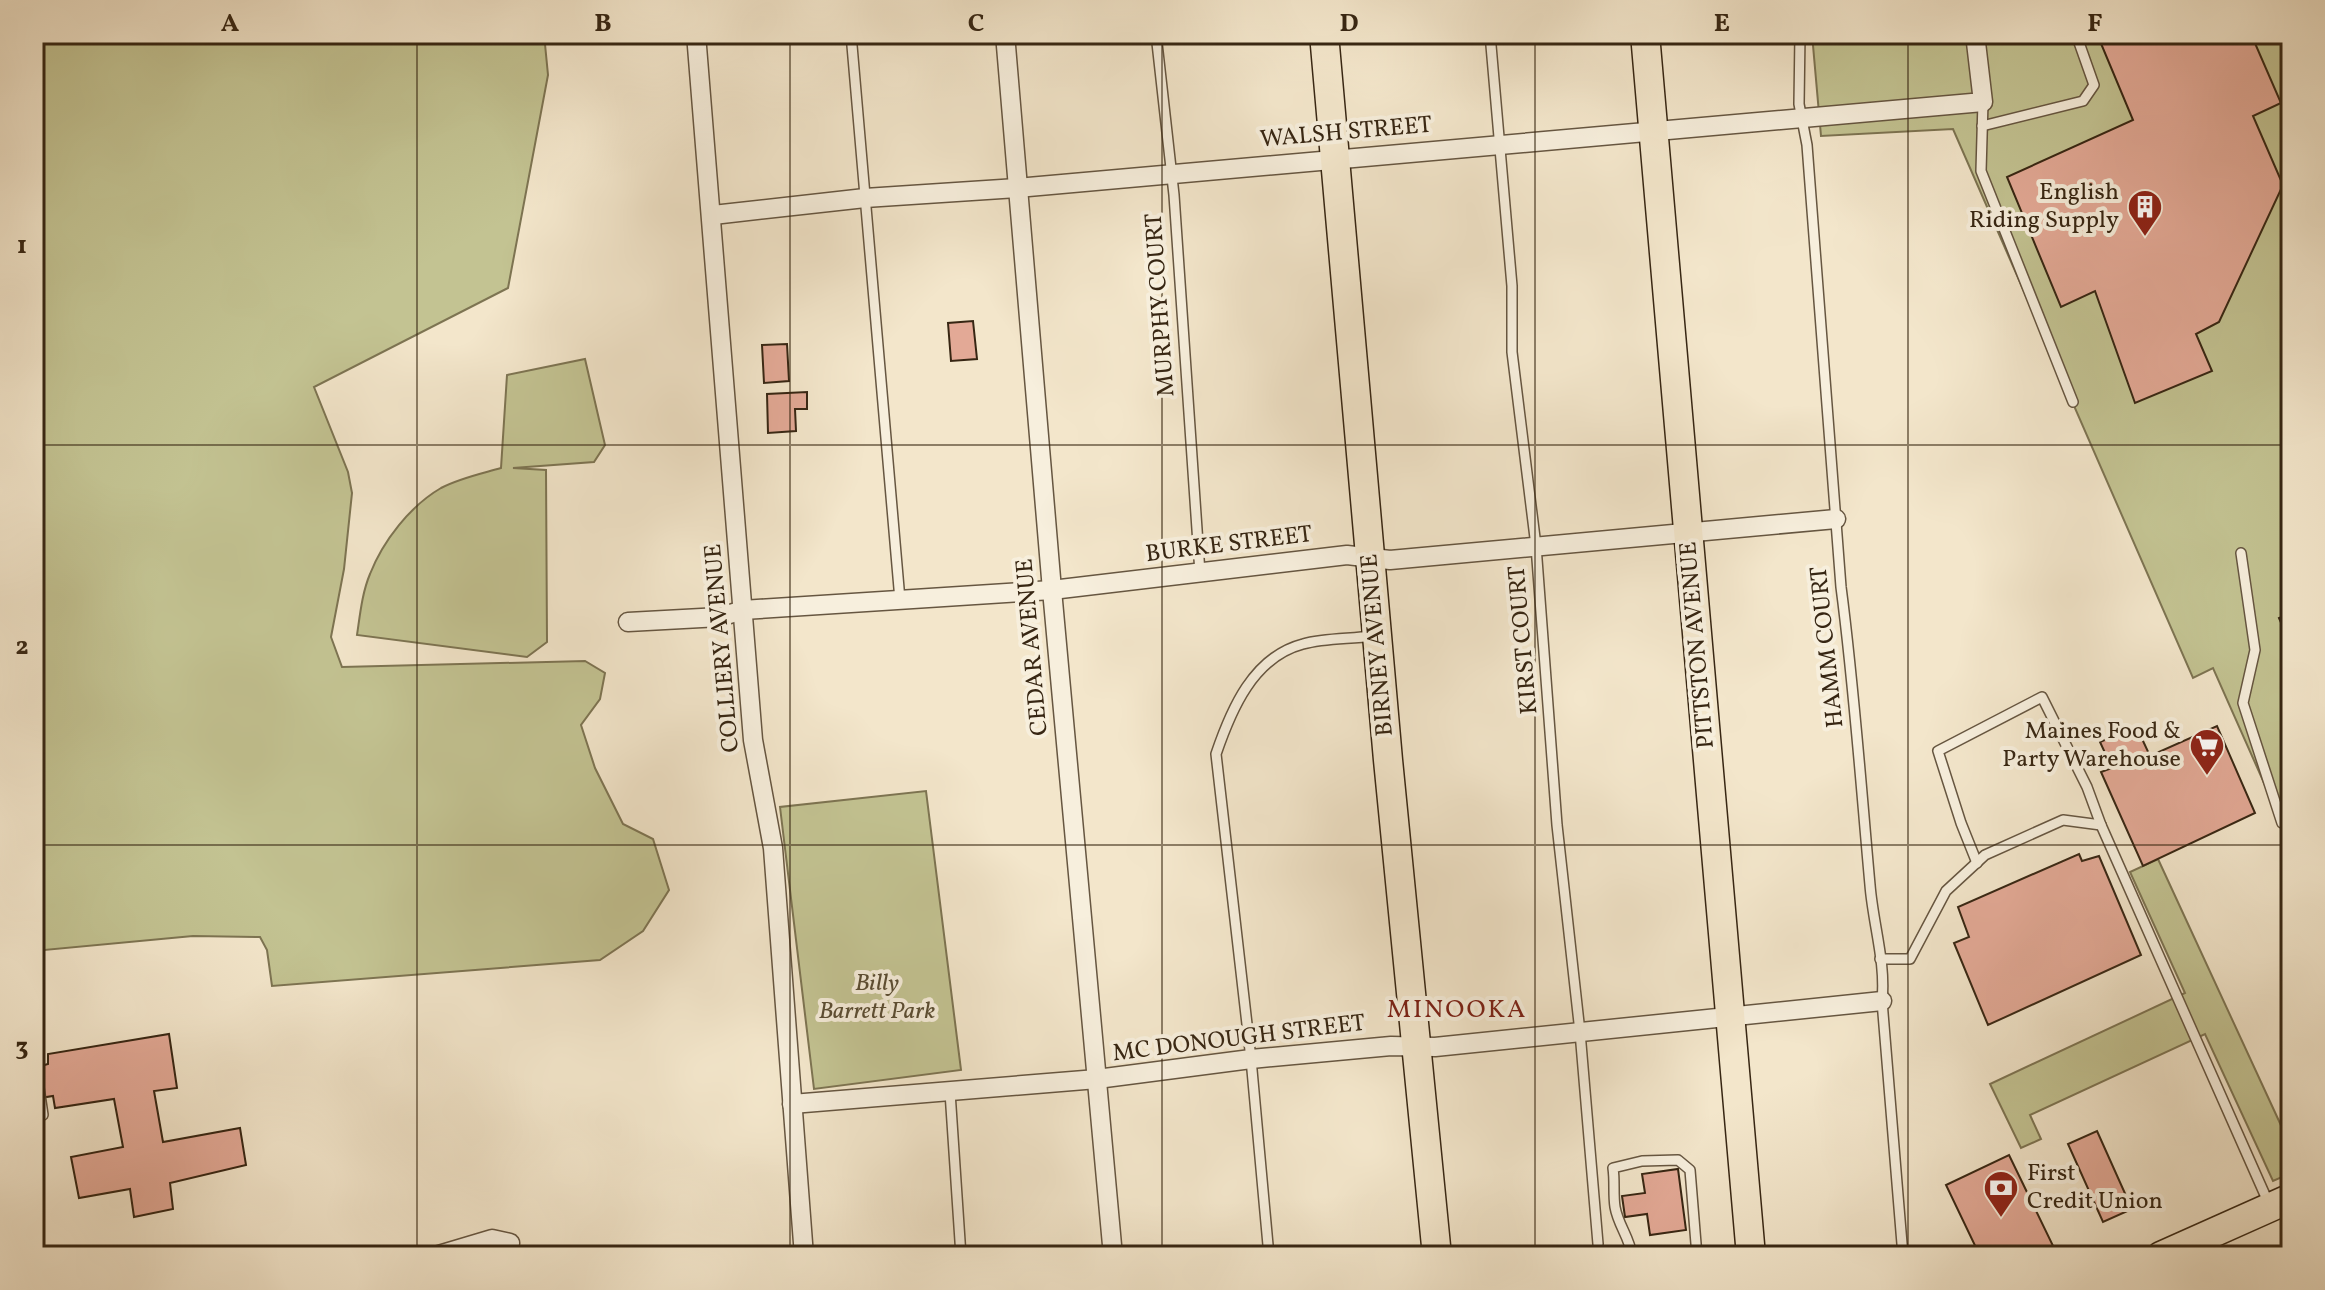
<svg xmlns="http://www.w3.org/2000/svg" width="2325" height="1290" viewBox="0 0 2325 1290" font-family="Vollkorn,serif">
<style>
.green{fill:#c3c392;stroke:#7d7452;stroke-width:2}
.building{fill:#e3a996;stroke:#372613;stroke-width:2}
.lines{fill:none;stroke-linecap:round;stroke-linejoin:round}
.lane-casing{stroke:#665641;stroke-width:12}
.street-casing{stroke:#665641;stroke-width:21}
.primary-casing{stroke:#372613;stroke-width:31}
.lane{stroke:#f7efdd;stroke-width:9}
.street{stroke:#f7efdd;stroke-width:18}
.primary{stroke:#f3e6cb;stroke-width:28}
.grid{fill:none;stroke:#372613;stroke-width:2;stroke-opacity:0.55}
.labels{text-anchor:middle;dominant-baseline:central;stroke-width:8;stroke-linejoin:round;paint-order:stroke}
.street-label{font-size:24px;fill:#372613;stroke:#f7efdd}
.poi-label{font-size:24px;fill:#372613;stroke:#f7efdd;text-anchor:end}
.park-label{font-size:24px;font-style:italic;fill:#5a4d33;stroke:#f7efdd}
.neighbourhood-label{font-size:26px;letter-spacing:2px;fill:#7a1f14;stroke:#f7efdd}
.neatline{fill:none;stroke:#372613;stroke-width:3}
.grid-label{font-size:26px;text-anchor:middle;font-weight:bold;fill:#372613}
</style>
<rect width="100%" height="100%" fill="#f3e6cb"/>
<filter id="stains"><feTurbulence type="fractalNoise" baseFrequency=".0025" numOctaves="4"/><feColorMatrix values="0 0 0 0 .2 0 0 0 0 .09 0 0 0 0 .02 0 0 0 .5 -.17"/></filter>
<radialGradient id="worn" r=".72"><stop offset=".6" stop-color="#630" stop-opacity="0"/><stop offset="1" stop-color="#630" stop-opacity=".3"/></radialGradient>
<g class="green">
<path d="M34,34H544L548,75L508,288L314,387L348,472L352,493L344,569L331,637L342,667L585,661L605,673L600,699L581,725L595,768L623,824L653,839L669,890L643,931L600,960L272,986L267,950L260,937L193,936L34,951Z"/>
<path d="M1812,34H2291V814L2283,797L2272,801L2213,668L2193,678L1953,129L1821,136Z"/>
<path d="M585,359L605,445L594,462L513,468L546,470L547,642L527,657L357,635C360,615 362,593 370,574C383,541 410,506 441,488C460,478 480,474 501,468L507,375Z"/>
<path d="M926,791L961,1070L814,1089L780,807Z"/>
<path d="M2158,859L2291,1147V1173L2273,1181L2205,1034L2030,1115L2041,1139L2021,1148L1990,1084L2185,993L2130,872Z"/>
</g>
<g class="building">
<path d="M2097,34H2251L2281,103L2253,116L2283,185L2219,322L2196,334L2212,371L2135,403L2095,291L2061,307L2007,177L2133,120Z"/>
<path d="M973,321L977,359L951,361L948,323Z"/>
<path d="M787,344L789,381L764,383L762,345Z"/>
<path d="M807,392V409H795L796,431L768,433L767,394Z"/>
<path d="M2291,613V646L2279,618Z"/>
<path d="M2136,726L2150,756L2217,726L2255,813L2143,866L2101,772L2112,768L2100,742Z"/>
<path d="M2079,854L2082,861L2099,856L2141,955L1988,1025L1954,943L1969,937L1958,907Z"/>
<path d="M169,1034L177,1088L154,1091L163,1142L240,1128L246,1165L170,1183L173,1209L134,1217L130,1189L79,1198L71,1157L123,1147L114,1099L55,1108L53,1096L34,1099V1068L48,1064V1054Z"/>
<path d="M2097,1131L2132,1209L2103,1222L2068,1144Z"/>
<path d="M2009,1155L2056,1252L2048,1256H1980L1946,1185Z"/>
<path d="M1678,1169L1686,1230L1650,1235L1647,1214L1625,1217L1622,1196L1645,1193L1642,1174Z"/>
</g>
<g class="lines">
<defs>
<g id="lane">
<path d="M851,34L900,600"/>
<path d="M1156,34L1174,195L1200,573"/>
<path d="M1490,34L1512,286V352L1536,546L1557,825L1580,1032L1598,1244"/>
<path d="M1800,34L1799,104L1807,145L1841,587C1854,686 1861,786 1870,885C1873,924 1886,962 1882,1001L1903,1256"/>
<path d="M1983,102L1981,171L2073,402"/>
<path d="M1982,126L2083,101L2094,85L2076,34"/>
<path d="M2241,553L2255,650L2243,703L2282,823"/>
<path d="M1977,863L1961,823L1938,751L2042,697L2087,787L2101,825L2269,1204"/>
<path d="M1880,959H1910L1946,891L1985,855L2063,820L2101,825"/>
<path d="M34,1054L43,1115"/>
<path d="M950,1092L961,1256"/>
<path d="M1269,1256L1251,1059L1216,754C1231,710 1253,657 1303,644C1324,638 1350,639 1372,636"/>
<path d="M1632,1256C1630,1238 1618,1225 1615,1207C1613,1194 1615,1181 1613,1168L1642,1161L1678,1160L1690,1170L1697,1256"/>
</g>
<g id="street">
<path d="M696,34L753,740L773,848L804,1256"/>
<path d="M1005,34L1052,590L1113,1256"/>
<path d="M713,215L865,198L1017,188L1983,102L1975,34"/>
<path d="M628,622L720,617L743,610L1052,590L1347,555L1390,560L1836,519"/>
<path d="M792,1104L1097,1079L1251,1059L1391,1046L1435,1047L1882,1001"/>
<path d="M435,1256L492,1239L510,1243"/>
</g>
<g id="primary">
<path d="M1324,34L1388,760L1437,1256"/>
<path d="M1645,34L1751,1256"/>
<path d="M2161,1256L2291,1198"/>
</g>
</defs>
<use href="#lane" class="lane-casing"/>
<use href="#street" class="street-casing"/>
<use href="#primary" class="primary-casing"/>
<use href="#lane" class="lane"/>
<use href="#street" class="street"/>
<use href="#primary" class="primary"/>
</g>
<path class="grid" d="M417,34V1256M790,34V1256M1162,34V1256M1535,34V1256M1908,34V1256M34,445H2291M34,845H2291"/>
<defs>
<symbol id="building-pin" viewBox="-11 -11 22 30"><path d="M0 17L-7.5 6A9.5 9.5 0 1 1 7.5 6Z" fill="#8f2418" stroke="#f7efdd"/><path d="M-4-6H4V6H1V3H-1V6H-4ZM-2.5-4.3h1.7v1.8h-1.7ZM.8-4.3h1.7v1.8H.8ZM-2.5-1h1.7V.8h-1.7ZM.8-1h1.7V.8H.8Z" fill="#fff"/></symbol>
<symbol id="supermarket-pin" viewBox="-11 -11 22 30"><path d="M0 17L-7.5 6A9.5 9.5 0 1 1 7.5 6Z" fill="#8f2418" stroke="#f7efdd"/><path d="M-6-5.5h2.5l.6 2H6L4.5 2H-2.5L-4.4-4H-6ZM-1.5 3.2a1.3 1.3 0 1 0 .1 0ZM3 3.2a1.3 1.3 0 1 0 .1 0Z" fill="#fff"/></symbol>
<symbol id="bank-pin" viewBox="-11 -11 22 30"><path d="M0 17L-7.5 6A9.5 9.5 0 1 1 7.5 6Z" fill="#8f2418" stroke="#f7efdd"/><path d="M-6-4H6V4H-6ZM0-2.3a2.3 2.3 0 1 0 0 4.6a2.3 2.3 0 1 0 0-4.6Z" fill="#fff"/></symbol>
</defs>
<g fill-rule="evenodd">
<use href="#building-pin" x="2125" y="187" width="40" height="54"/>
<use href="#supermarket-pin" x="2187" y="726" width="40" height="54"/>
<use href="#bank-pin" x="1981" y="1168" width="40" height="54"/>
</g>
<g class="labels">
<g class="street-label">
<text transform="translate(1346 133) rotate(-5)">WALSH STREET</text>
<text transform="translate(1161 305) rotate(-94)">MURPHY COURT</text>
<text transform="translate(1229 545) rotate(-7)">BURKE STREET</text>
<text transform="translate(1524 640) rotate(-95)">KIRST COURT</text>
<text transform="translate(1378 645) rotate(-95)">BIRNEY AVENUE</text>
<text transform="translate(1698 645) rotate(-95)">PITTSTON AVENUE</text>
<text transform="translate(1033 647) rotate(-95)">CEDAR AVENUE</text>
<text transform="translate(1828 647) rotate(-96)">HAMM COURT</text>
<text transform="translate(723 648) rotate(-95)">COLLIERY AVENUE</text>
<text transform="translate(1239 1039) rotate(-7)">MC DONOUGH STREET</text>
</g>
<g class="poi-label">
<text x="2119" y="193">English<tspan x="2119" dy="28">Riding Supply</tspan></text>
<text x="2181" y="732">Maines Food &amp;<tspan x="2181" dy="28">Party Warehouse</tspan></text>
<text x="2027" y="1174" text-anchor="start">First<tspan x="2027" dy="28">Credit Union</tspan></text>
</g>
<g class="park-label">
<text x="877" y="984">Billy<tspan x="877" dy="28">Barrett Park</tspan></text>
</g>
<g class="neighbourhood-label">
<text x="1457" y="1010">MINOOKA</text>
</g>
</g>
<rect width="2325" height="1290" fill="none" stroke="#f3e6cb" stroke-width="88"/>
<rect x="44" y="44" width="2237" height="1202" class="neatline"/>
<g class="grid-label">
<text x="230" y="31">A</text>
<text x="603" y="31">B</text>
<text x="976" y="31">C</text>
<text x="1349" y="31">D</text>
<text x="1722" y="31">E</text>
<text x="2095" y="31">F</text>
<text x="22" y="253">1</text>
<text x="22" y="654">2</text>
<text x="22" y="1055">3</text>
</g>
<rect width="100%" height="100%" filter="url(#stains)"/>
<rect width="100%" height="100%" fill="url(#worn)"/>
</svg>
